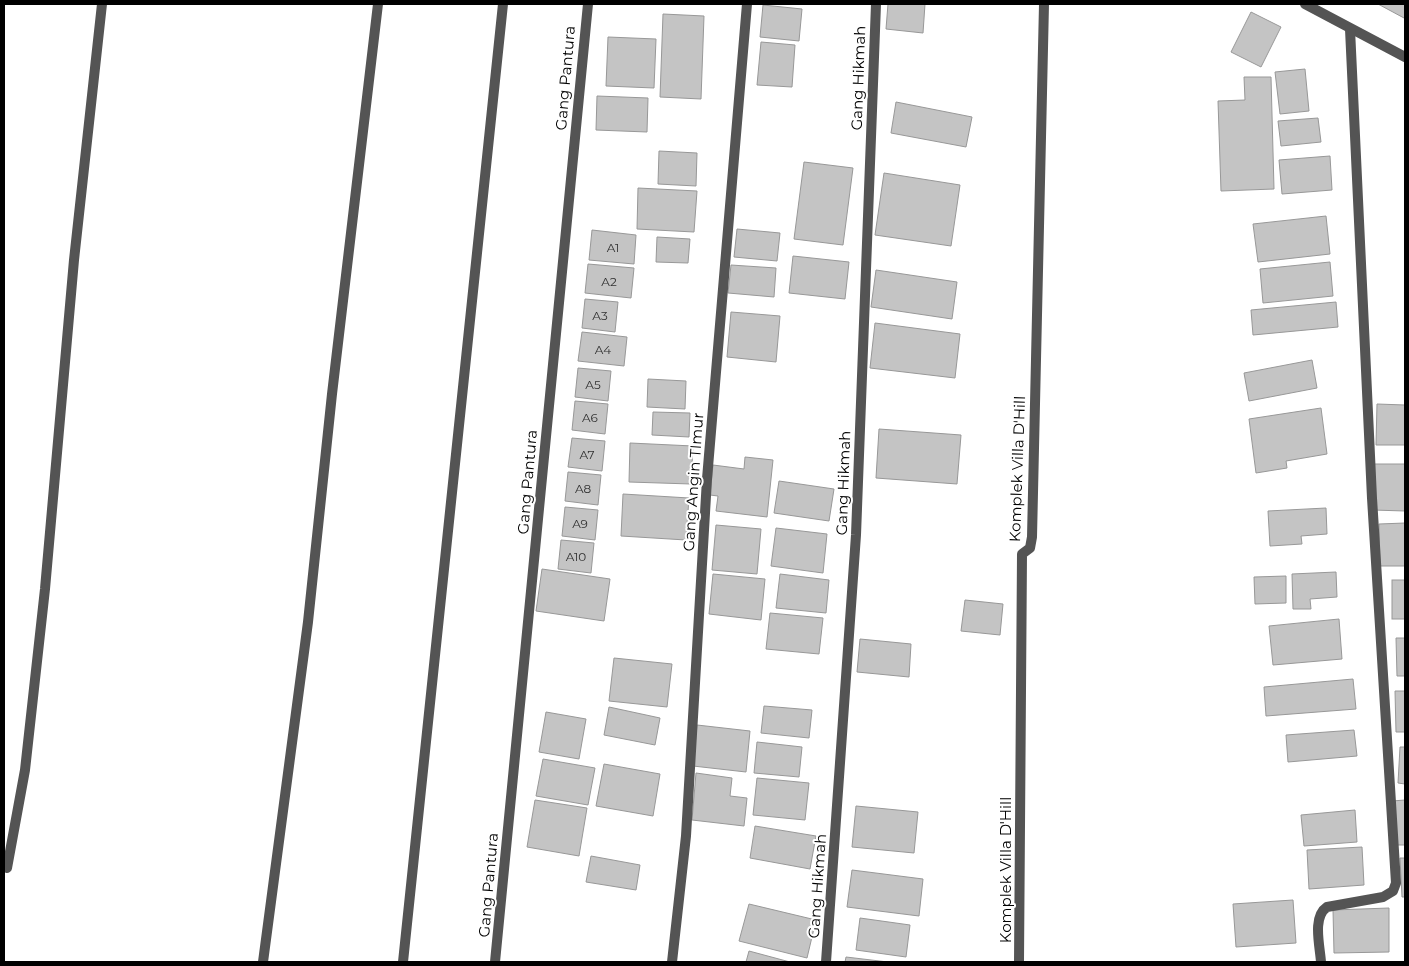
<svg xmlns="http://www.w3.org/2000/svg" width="1409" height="966" viewBox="0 0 1409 966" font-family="Montserrat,sans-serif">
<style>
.building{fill:#c4c4c4;stroke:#989898}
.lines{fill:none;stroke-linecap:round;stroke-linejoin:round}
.lane{stroke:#545454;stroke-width:10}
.street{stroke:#545454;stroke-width:10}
.labels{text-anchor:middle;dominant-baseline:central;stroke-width:4;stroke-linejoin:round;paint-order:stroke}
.number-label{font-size:12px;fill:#313131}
.street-label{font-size:15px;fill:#000;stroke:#fff}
</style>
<rect width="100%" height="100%" fill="#fff"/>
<g class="building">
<path d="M888,4H925L923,33L886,29Z"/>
<path d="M1378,4H1405V15L1404,18Z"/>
<path d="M763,5L802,9L799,41L760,37Z"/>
<path d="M1251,12L1281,27L1261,67L1231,52Z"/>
<path d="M663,14L704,16L701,99L660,97Z"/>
<path d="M608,37L656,39L654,88L606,86Z"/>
<path d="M761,42L795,45L792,87L757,85Z"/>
<path d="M1305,69L1309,111L1280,114L1275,72Z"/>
<path d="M1244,77H1271L1274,189L1221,191L1218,101L1245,100Z"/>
<path d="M597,96L648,98L647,132L596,130Z"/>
<path d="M896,102L972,117L966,147L891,133Z"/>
<path d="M1318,118L1321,142L1281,146L1278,121Z"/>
<path d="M659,151L697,153L696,186L658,184Z"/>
<path d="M1330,156L1332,190L1282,194L1279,160Z"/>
<path d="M804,162L853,168L843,245L794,239Z"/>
<path d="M884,173L960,185L951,246L875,235Z"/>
<path d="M638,188L697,191L694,232L637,229Z"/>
<path d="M1326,216L1330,254L1258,262L1253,224Z"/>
<path d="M737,229L780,233L777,261L734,257Z"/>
<path d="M592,230L636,235L634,264L589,260Z"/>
<path d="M657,237L690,239L688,263L656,262Z"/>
<path d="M793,256L849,262L845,299L789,293Z"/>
<path d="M1330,262L1333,296L1263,303L1260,269Z"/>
<path d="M588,264L634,268L631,298L585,293Z"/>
<path d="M731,265L776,268L774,297L728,293Z"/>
<path d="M876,270L957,282L952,319L871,307Z"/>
<path d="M585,299L618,302L615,332L582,328Z"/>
<path d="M1336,302L1338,327L1253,335L1251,310Z"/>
<path d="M731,312L780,316L776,362L727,357Z"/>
<path d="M875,323L960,334L955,378L870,368Z"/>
<path d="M582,332L627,337L624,366L578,361Z"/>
<path d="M1312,360L1317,388L1249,401L1244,373Z"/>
<path d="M578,368L611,371L608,401L575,397Z"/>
<path d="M648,379L686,381L685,409L647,407Z"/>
<path d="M575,401L608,404L605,434L572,430Z"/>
<path d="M1377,404L1405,405V445H1376Z"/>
<path d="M1321,408L1327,454L1286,461L1287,468L1256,473L1249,419Z"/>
<path d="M653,412L690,413L689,437L652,435Z"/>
<path d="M879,429L961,435L957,484L876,478Z"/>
<path d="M572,438L605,441L602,471L568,467Z"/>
<path d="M630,443L693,446L691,484L629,482Z"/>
<path d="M745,457L773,460L767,517L716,511L718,496L710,495L713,465L744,469Z"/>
<path d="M1374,464H1405V511L1373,510Z"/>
<path d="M568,472L601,475L598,505L565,501Z"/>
<path d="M779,481L834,489L829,521L774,513Z"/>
<path d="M623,494L689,498L686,540L621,536Z"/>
<path d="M565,507L598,510L595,540L562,536Z"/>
<path d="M1326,508L1327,534L1301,536L1302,544L1270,546L1268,511Z"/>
<path d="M1405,523V566H1380L1379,524Z"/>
<path d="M716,525L761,529L757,574L712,570Z"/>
<path d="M776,528L827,534L823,573L771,566Z"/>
<path d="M561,540L594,543L591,573L558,569Z"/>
<path d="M542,569L610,579L604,621L536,611Z"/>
<path d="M1336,572L1337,597L1310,599L1311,609H1293L1292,574Z"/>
<path d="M713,574L765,579L761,620L709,614Z"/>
<path d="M780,574L829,580L826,613L776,608Z"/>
<path d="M1286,576V603L1255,604L1254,577Z"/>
<rect x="1392" y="580" width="13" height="39"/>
<path d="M965,600L1003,604L1000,635L961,631Z"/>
<path d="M770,613L823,618L819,654L766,649Z"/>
<path d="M1339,619L1342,659L1273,665L1269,626Z"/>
<path d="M1396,638H1405V676H1397Z"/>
<path d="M860,639L911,644L909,677L857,672Z"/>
<path d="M614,658L672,664L667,707L609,701Z"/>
<path d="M1353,679L1356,709L1266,716L1264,687Z"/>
<path d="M1395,691H1405V732H1396Z"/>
<path d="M764,706L812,710L809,738L761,733Z"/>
<path d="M609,707L660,718L655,745L604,735Z"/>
<path d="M546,712L586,719L579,759L539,752Z"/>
<path d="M697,725L750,731L746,772L693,766Z"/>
<path d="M1354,730L1357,756L1288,762L1286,735Z"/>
<path d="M757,742L802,747L799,777L754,773Z"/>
<path d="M1400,747H1405V784L1398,783Z"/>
<path d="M543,759L595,768L588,805L536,796Z"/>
<path d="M604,764L660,774L653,816L596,806Z"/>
<path d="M696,773L732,778L730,796L747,798L744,826L692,820Z"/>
<path d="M757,778L809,783L805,820L753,815Z"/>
<path d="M535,800L587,808L579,856L527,847Z"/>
<path d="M1405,800V845H1395L1392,801Z"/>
<path d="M856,806L918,812L914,853L852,847Z"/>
<path d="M1355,810L1357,842L1304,846L1301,815Z"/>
<path d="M755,826L816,836L810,869L750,858Z"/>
<path d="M1362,847L1364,885L1309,889L1307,850Z"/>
<path d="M591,856L640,865L636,890L586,882Z"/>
<path d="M1400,858H1405V897H1402Z"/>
<path d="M852,870L923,879L919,916L847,907Z"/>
<path d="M1293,900L1296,943L1236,947L1233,904Z"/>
<path d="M749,904L816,920L807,958L739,941Z"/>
<path d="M1389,908V952L1334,953L1333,910Z"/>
<path d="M860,918L910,925L906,957L856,950Z"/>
<path d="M749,951L790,962H746Z"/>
<path d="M846,957L888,962H845Z"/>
</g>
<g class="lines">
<path class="lane" d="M7,868L25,770L45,589L74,260L102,4"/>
<g class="street">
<path d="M1305,4L1405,57"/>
<path d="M263,962L308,622L332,394L378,4"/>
<path d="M403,962L503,4"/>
<path d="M495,962L588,4"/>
<path d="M672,962L686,836L707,479L747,4"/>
<path d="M826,962L856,535L876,4"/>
<path d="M1019,962L1022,554L1030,548L1032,537L1044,4"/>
<path d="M1321,962C1320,946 1312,917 1327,907L1383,897L1393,891L1396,883L1372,498L1350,29"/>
</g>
</g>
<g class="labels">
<g class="number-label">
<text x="613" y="247">A1</text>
<text x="609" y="281">A2</text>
<text x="600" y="315">A3</text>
<text x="603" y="349">A4</text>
<text x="593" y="384">A5</text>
<text x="590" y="417">A6</text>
<text x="587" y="454">A7</text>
<text x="583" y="488">A8</text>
<text x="580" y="523">A9</text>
<text x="576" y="556">A10</text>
</g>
<g class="street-label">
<text transform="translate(565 78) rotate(-85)">Gang Pantura</text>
<text transform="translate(858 78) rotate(-88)">Gang Hikmah</text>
<text transform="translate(1017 469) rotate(-88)">Komplek Villa D'Hill</text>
<text transform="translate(527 482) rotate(-85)">Gang Pantura</text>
<text transform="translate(693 482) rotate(-86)">Gang Angin TImur</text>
<text transform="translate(843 483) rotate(-88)">Gang Hikmah</text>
<text transform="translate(1005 870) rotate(-90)">Komplek Villa D'Hill</text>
<text transform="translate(488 885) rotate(-85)">Gang Pantura</text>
<text transform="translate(817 886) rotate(-86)">Gang Hikmah</text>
</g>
</g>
<rect width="1409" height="966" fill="none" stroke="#000000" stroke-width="10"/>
</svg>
